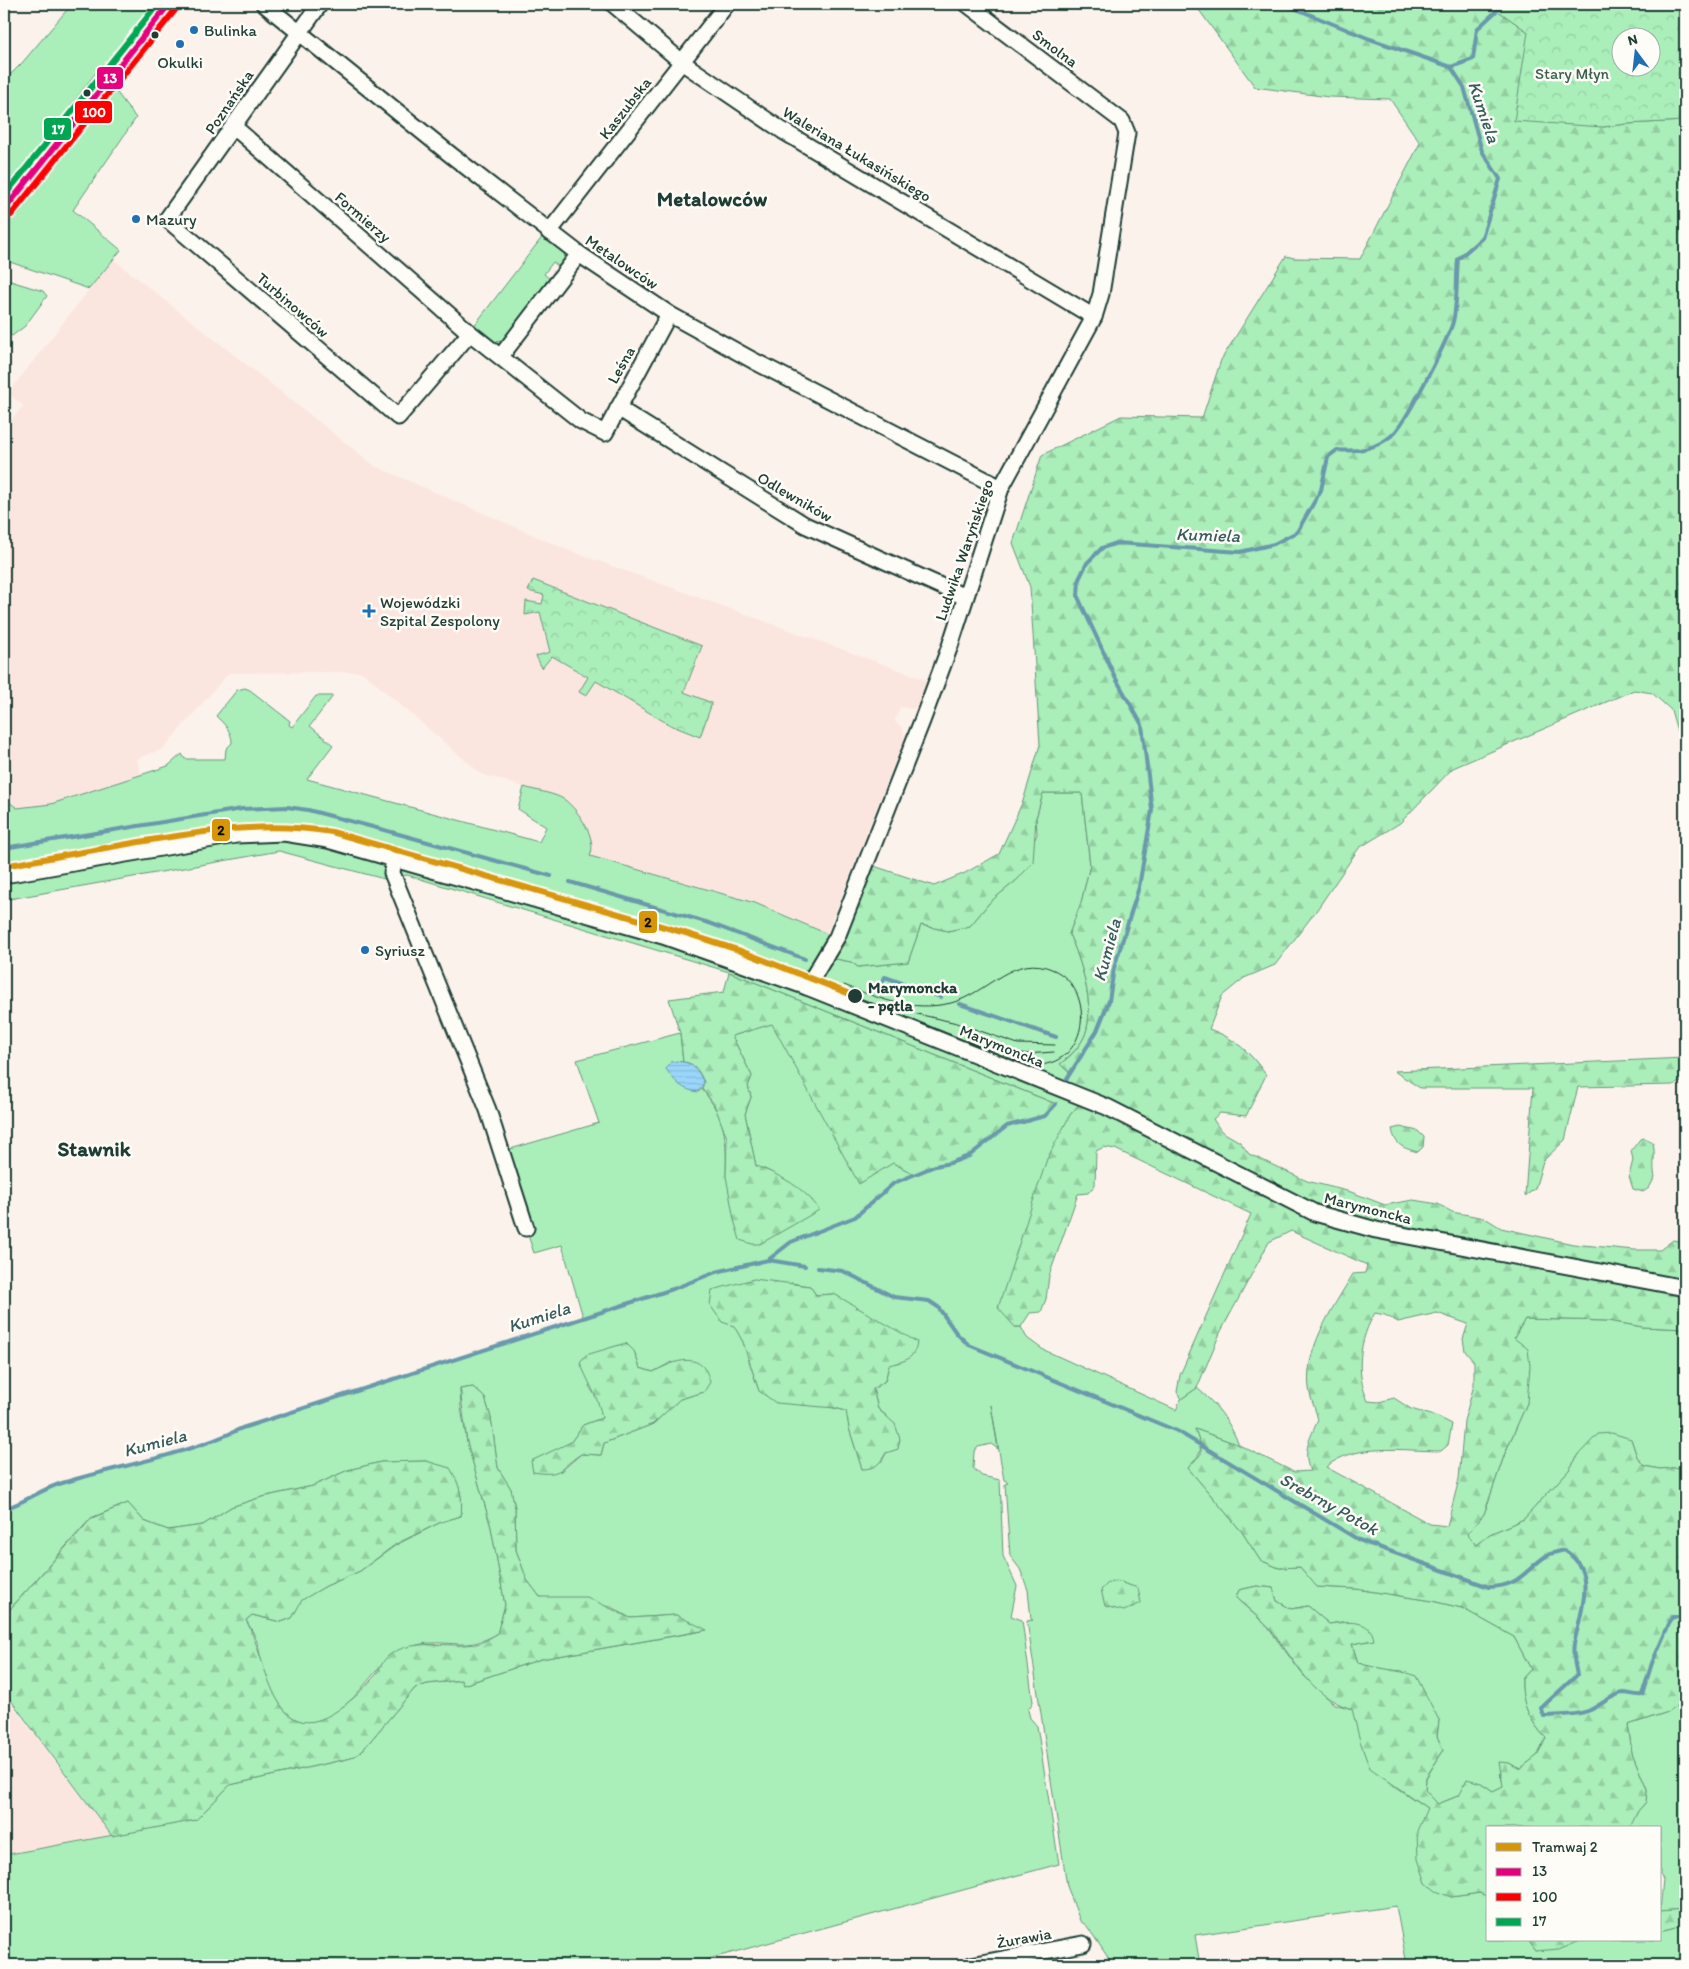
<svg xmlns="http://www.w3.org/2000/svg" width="1689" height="1969" viewBox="0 0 1689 1969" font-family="Itim,sans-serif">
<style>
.built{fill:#fbe6df}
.green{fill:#aaeeba;stroke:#649677;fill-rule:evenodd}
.forest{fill:url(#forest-firs);stroke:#649677;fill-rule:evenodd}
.park{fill:url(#park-crowns);stroke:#649677;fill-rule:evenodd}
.water{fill:url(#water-rules);stroke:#6999ab}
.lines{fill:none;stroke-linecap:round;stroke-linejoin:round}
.stream{stroke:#6999ab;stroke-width:4}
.street-casing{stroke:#1f3d34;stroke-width:19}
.secondary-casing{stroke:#1f3d34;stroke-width:25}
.street{stroke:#fdfcf7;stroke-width:15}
.secondary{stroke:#fdfcf7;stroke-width:21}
.tram{stroke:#1f3d34;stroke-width:1}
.bus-1-casing{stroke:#fdfcf7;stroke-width:10}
.bus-2-casing{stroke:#fdfcf7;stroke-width:10}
.bus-3-casing{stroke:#fdfcf7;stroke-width:10}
.bus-1{stroke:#e5007d;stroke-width:6}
.bus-2{stroke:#f00;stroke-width:6}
.bus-3{stroke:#00a651;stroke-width:6}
.tram-1-casing{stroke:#fdfcf7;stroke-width:10}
.tram-1{stroke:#d79608;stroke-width:6}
.poi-dot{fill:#1f6fb2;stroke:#fdfcf7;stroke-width:2}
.bus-dot{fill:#1f3d34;stroke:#fdfcf7;stroke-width:2}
.labels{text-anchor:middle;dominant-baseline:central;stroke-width:5;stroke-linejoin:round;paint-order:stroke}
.poi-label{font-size:16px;fill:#1f3d34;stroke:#fdfcf7;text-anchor:start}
.street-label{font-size:16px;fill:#1f3d34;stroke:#fdfcf7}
.park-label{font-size:16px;fill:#3b604f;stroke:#fdfcf7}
.stop-label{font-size:16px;font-weight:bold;fill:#1f3d34;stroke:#fdfcf7;text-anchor:start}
.water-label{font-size:18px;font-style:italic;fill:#385c5c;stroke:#fdfcf7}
.district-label{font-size:21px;font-weight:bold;fill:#1f3d34;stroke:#fdfcf7}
.line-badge{stroke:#fdfcf7;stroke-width:2}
.badge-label{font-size:14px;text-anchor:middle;font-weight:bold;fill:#fff}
.pale-badge-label{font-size:14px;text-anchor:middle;font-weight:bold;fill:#111}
</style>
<defs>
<pattern id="forest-firs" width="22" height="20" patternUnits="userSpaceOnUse" patternTransform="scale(1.25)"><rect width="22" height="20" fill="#aaeeba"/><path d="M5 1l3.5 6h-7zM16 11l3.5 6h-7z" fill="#92cda0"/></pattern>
<pattern id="park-crowns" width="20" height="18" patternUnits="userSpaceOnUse" patternTransform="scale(1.25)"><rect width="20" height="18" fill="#aaeeba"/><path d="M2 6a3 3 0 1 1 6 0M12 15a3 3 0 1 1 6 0" fill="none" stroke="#92cda0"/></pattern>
<pattern id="water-rules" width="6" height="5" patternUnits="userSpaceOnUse" patternTransform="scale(1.25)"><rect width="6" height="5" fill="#9ad6fb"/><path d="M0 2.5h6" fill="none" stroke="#84b9d8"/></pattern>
</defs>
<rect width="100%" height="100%" fill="#fcf2ec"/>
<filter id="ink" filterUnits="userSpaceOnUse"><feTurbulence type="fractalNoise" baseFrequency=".02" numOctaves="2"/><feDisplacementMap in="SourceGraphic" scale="10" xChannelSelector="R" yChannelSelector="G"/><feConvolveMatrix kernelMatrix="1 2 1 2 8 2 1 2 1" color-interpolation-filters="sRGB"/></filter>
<g filter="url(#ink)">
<g class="built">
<path d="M113,259L375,466L568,550L930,681L920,704L913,709L900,707L895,721L903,728L905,737L827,933L755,903L589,856L565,800L481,774L362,672L229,673L163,749L137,759L145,788L4,816V429L23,406L8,393Z"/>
<path d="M4,1694L24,1720L112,1836L4,1855Z"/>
</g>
<g class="green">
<path d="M72,4H159L131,39L94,75L70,106L57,131L4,198V81L22,63Z"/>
<path d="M112,86L136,118L73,210L121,250L89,289L4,260V222Z"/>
<path d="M543,236L564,252L565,260L560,268L553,262L544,274L551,280L504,341L493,342L473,327Z"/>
<path d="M4,279L43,291L47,296L25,326L12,336L4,330Z"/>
<path d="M245,688L250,690L290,721L289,725L292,727L316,696H333L310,726L333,745L307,779L539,842L546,827L518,809L524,787C536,791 555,793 565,800C579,811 598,839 590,856L755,903L830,935C823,948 812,973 795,975L661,929L315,832L4,869V798L17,808L51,804L168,766L182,754L185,759H225L226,749L232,743C232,731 224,724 216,716L237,690Z"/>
<path d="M1043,793H1082L1090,865L1081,903L1069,934C1081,960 1096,1007 1085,1035C1080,1047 1070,1056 1060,1064L1071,1074L1064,1083L823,984L821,979L831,958L851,962L858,967L908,962L921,925L948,931L970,926L990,902L1018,879L1037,834L1036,818Z"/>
<path d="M285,838L347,851L731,962L1081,1102L1070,1115L1015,1327H1021L1027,1338L1042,1349L1176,1410L1181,1399L1197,1388C1217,1405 1229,1420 1239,1445L1195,1429C1203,1450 1203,1452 1188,1468L1242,1532L1260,1560L1279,1568L1300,1567L1318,1587L1356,1589L1432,1601L1462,1608L1514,1637L1531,1669L1522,1679C1521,1702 1530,1722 1546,1738L1538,1755L1520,1769L1509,1763L1500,1774L1504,1786L1493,1791L1481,1783L1458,1796L1438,1804L1425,1791L1426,1778L1443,1751L1437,1736L1439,1720L1403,1671L1377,1669L1358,1663L1352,1644L1373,1640L1347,1621L1329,1624L1308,1606L1291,1609L1277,1601L1273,1588L1257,1586L1239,1590L1236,1598L1266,1625L1303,1675L1334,1704L1353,1709L1391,1784L1427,1808L1451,1897L1480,1893L1488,1897V1940H1528L1536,1951L1580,1940H1660V1931L1685,1925V1965H1407L1396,1906L1195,1935L1200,1965H1113L1087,1926L1080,1921L1067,1886L1027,1621L1033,1620L1031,1619L1028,1590L1020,1569L1010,1556L1005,1484L1008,1482L1004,1480L991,1405L998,1449L991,1444L978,1447L974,1452L973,1468L982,1476L1000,1480L1003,1556L1017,1586L1011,1616L1022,1620L1033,1702L1028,1710L1030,1718L1037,1726L1059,1864L705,1960L706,1965H4V1855L196,1820L230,1785L351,1758L361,1752L415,1688L427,1684L462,1680L463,1685L541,1659L703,1631L676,1615L630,1618L611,1607L540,1597L527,1580L516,1550L515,1508L511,1489L498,1468L491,1418L485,1398L473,1387L460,1389L461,1408L467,1442L491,1527L505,1605L497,1634C467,1650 461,1642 431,1643C418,1643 402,1650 391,1655C387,1657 361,1690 353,1698C311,1737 288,1729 266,1678C260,1665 261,1650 255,1637C253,1631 249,1626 246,1620L252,1615L281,1622L292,1618L301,1600L326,1586L360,1571L396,1545L441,1522L461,1516C463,1498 460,1485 450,1469L426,1461L381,1462L348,1470L313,1486L262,1497L231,1507L203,1525L168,1530L144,1521L128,1503L91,1518L4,1616V1509C24,1503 40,1490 59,1484C120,1465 185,1456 242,1428L583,1317L562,1245L534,1253L500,1152L599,1123L577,1060L680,1033L683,1062L676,1061L698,1092L702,1089C726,1119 727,1139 726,1176L813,1201L769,1171L756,1166L745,1114L751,1097L748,1086L752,1076L732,1036L772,1023L893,1163L914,1174L969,1156L1007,1126L1030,1122L1056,1104L729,972L407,875L388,880L279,851L4,900V883C97,865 190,843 285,838ZM791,1283L810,1286L816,1295L834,1294L867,1315L889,1365L885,1381L873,1389L878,1409L887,1416L886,1453L882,1461L862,1469L849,1428L847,1411L759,1391L743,1342L734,1325ZM626,1343L634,1351L640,1368L653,1372L672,1362L704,1392L680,1399L653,1424L604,1443L601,1455L581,1454L560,1472L571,1442L583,1425L602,1418L600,1403L589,1386L611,1348Z"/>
<path d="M1525,1319L1609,1321L1643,1327L1685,1329V1467L1660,1469L1644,1466L1637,1457L1631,1439L1580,1453L1569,1470L1524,1519L1490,1534L1476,1545L1467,1534L1484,1514L1505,1453L1527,1403L1514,1338Z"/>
<path d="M1685,1700V1909L1660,1911L1663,1879L1660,1875V1828H1629L1638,1811L1646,1802L1647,1790L1632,1753L1628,1725L1668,1712Z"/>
</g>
<g class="forest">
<path d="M1186,4H1504L1497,10L1528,32L1603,127L1627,124L1685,121V759L1671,710L1652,693L1634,690L1453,768L1400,823L1359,848L1316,911L1275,965L1244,978L1222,996L1209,1029C1235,1038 1251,1053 1266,1075L1246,1116L1220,1113L1213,1119L1221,1131L1240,1142L1249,1154L1307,1181L1351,1192L1385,1205L1413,1200L1438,1204L1452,1212L1485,1218L1501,1228L1573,1244L1634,1250H1660L1673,1240L1685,1242V1329L1643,1327L1609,1321L1525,1319L1514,1338L1528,1349L1530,1366L1527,1403L1505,1453L1484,1514L1467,1534L1476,1545L1490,1534L1524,1519L1569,1470L1580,1453L1598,1434L1612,1433L1631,1439L1637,1457L1644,1466L1660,1469L1685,1467V1700L1668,1712L1628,1725L1632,1753L1647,1790L1646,1802L1638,1811L1630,1827L1488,1828V1897L1480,1893L1451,1897L1436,1891L1426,1883L1418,1859L1417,1831L1427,1808L1370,1768L1360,1741L1352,1709C1306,1695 1295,1656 1265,1624C1256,1615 1246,1607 1236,1598L1239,1590L1257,1586L1273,1588L1277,1601L1291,1609L1308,1606L1329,1624C1346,1622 1371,1618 1374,1640L1352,1644L1358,1663C1377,1669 1397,1669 1416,1676L1439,1720L1437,1736L1443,1751L1426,1777L1425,1790L1438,1804L1458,1796L1467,1779L1481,1783L1493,1791L1503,1786L1499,1762L1509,1763L1520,1769L1538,1755L1546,1738C1530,1721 1521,1704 1522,1679L1531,1669L1514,1637L1462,1608L1432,1601L1356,1589L1317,1587L1300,1567L1279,1568L1260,1560L1242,1532L1188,1468L1201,1454V1445L1195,1429L1239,1445L1294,1472L1310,1471C1302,1451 1310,1438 1318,1420C1316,1411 1312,1402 1310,1394C1301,1352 1333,1308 1353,1274L1365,1273L1367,1265L1291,1231L1269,1242L1220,1333L1197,1388L1181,1399L1177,1392L1180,1375L1251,1214L1115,1149L1104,1147L1096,1151L1095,1185L1088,1193L1078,1194L1049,1276L1046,1299L1041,1312L1030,1313L1021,1327H1015L998,1308L1047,1159L1070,1115L1081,1102L1064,1083L1071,1074L1060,1064C1070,1057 1080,1047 1085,1035C1096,1007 1081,960 1069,934L1081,903L1090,865L1082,793H1043L1036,818L1033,862L1018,879L990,902L970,926L948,931L921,925L908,962L858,967L851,962L831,958L871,865L934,886L965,873L999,854L1023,801L1040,745L1030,587L1013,543L1042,455L1121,416L1202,418L1221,360L1286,256L1294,258L1360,259L1420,143L1390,99L1329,97L1255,87L1199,10ZM1375,1313L1385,1315L1398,1322L1437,1313L1468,1324L1463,1339L1465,1351L1474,1362V1385L1464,1421L1459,1479L1447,1526L1430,1524L1326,1467C1355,1442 1405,1451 1441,1451L1448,1445L1452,1424L1438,1417L1411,1409L1394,1398L1379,1402L1368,1401C1355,1373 1359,1339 1375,1313Z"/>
<path d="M729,972L1056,1104L1045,1116L1007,1126L969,1156L914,1174L893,1163L859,1184L772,1024L732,1036L752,1076L748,1086L751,1097L745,1114L756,1166C778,1174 807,1189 819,1210L760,1244H752L740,1240L734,1220L726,1176L727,1138L714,1104L702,1089L704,1082C700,1073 695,1062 683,1062L680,1033L669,999L724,992Z"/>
<path d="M1685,1058V1080L1673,1085L1578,1087L1565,1140L1543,1161L1535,1189L1525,1196L1533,1088H1420L1394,1071Z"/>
<path d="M1400,1127L1418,1131L1424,1137L1423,1147L1418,1152C1402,1148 1395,1145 1392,1129Z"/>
<path d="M1644,1138L1653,1143C1656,1155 1652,1166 1655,1177L1649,1188L1643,1192L1633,1189L1629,1176L1633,1160L1631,1151L1640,1139Z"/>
<path d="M754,1279L810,1286L816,1295L834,1294L917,1342C914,1360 905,1361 889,1365L885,1381L873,1389L878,1409L895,1424L900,1439L898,1449L886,1453C880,1464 875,1469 862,1469L849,1428L846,1411L835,1408L776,1403L759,1391L743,1342L734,1326L722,1322L710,1305L712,1290Z"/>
<path d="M626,1343L634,1351L640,1368L653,1372C667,1365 691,1352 704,1368C707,1371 709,1378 710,1382L704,1392L680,1399L653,1424L604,1443L601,1455L581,1454C559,1468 563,1477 533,1472L531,1461L571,1442L583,1425L602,1418C599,1398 587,1381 580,1362L586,1355Z"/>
<path d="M473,1387L485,1398L491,1418L498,1468L511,1489L515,1508L516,1550L527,1580L540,1597H587L630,1618L676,1615L707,1630L541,1659L463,1685L461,1680L427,1684L415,1688L361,1752L351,1758L230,1785L196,1820L112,1836L4,1691V1616L92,1518L128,1503L144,1521L168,1530L203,1525L231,1507L262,1497L313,1486L348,1470L381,1462L426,1461L450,1468C460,1484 463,1497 461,1516L441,1522L396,1544L360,1571L326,1586L302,1600L292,1618L281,1622L252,1615L246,1620C269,1662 273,1761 345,1705C357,1696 367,1685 377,1673C380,1668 383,1661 387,1657C409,1637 451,1648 476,1644C483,1643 491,1637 497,1634L505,1605L491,1527L467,1442L460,1389Z"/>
<path d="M1116,1581L1138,1588L1141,1603L1124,1611L1105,1606L1101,1590L1108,1583Z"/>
<path d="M1685,1909V1925L1660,1931V1911Z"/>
<path d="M1528,1940H1580L1559,1949L1536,1951Z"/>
</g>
<g class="park">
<path d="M1504,4H1685V121L1627,124L1603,127L1514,121L1528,32L1497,10ZM1622,38H1652V68H1622Z"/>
<path d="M533,580L702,646L684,692L712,703L700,737L670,725L596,681L586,696L579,692L588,677L552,656L542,668L536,656L550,652L540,612L525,615L526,601L542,604L544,595L528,591Z"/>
</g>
<path class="water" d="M671,1062C690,1060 696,1066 704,1083L698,1092C682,1090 675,1082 666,1069Z"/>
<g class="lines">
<g class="stream">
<path d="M1284,4L1370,39L1451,67"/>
<path d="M1451,67L1473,59L1477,29L1504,4"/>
<path d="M4,848L242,809L287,807L308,810L384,830L551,876"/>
<path d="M570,882L709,923L805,959"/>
<path d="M877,993L885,977L941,997"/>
<path d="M960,1004L1056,1037"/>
<path d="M1064,1083L1097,1031L1109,1001L1114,968L1139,887L1152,810L1142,725L1115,677L1078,597L1079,579L1087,563L1102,548L1117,543L1240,552L1274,544L1297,532L1321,490L1328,457L1337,450C1358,452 1375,449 1391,436C1405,426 1445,344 1452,325C1458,308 1456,278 1458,259L1482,238L1500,179L1482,151L1464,87L1451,67"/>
<path d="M768,1260L805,1266"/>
<path d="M818,1268L843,1271L894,1297L929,1301L938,1307L957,1334L969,1345L1177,1431L1359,1540L1489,1587C1519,1587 1524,1571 1546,1556C1551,1553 1558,1552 1564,1550C1599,1571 1580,1613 1574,1644C1572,1654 1575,1665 1577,1675L1541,1708L1544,1716C1558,1715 1575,1716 1588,1711C1599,1707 1612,1694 1623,1693C1630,1693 1635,1696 1642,1695L1652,1663L1672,1617H1678L1685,1622"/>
<path d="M4,1509C24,1503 40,1490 59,1484C120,1465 185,1456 242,1428L673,1289L716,1272L768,1260L791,1242L855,1217L894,1183L935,1166L950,1163L969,1156L1007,1126L1045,1116L1056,1104"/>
</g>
<defs>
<g id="street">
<path d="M264,4L451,155L579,254L669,314L754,361L1001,488"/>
<path d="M320,4L167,219L398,417L470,333"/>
<path d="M613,4L683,63L783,131L1094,317"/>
<path d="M233,126L470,333L581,421L605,433L669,314"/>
<path d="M549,232L727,4"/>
<path d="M501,356L579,254"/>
<path d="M618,408L805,525L965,597"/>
<path d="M394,858L392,873L488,1110L526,1228"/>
<path d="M4,875L236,835L284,833L328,840L663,936L807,987L1107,1107L1315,1213L1376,1230L1685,1288"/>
<path d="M807,987L837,937L922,721L950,646L1001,488L1094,317L1101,294L1127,133L1122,121L967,4"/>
<path d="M971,1965L1083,1944"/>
</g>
<path id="secondary" d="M4,210L169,4"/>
</defs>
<use href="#street" class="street-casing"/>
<use href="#secondary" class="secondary-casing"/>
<use href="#street" class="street"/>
<use href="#secondary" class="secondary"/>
<g class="tram">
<path d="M844,985C879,999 913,1012 951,1003C987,994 1014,951 1054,970C1096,990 1089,1062 1039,1065C1027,1065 1016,1061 1006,1057L855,996"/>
<path d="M913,1013L957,1023L1018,1044L1055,1045"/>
<path d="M998,1047L1026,1054L1054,1052"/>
</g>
<defs>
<path id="bus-1" d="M4,210L169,4"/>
<path id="bus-2" d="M11,215L176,9"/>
<path id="bus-3" d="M4,196L158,4"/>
</defs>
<use href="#bus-1" class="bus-1-casing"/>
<use href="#bus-2" class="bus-2-casing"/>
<use href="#bus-3" class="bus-3-casing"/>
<use href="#bus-1" class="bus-1"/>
<use href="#bus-2" class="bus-2"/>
<use href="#bus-3" class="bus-3"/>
<defs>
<path id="tram-1" d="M4,866C49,858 94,850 139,842C204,831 266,821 332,832L682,932L738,950L855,996"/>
</defs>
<use href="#tram-1" class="tram-1-casing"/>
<use href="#tram-1" class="tram-1"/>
</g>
</g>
<g class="poi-dot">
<circle cx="194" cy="30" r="5"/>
<circle cx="180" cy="44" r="5"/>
<circle cx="136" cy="219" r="5"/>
<path d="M366.5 603.5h5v5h5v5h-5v5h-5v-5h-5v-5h5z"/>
<circle cx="365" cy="950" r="5"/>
</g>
<g class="bus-dot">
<circle cx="155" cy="35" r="4.5"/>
<circle cx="87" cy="93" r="4.5"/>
<circle cx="855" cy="996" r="8"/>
</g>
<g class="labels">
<g class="poi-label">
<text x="204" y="30">Bulinka</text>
<text x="180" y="62" text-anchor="middle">Okulki</text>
<text x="146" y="219">Mazury</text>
<text x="380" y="602">Wojewódzki<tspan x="380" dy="18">Szpital Zespolony</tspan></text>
<text x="375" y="950">Syriusz</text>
</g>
<g class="street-label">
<text transform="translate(1055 48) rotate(37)">Smolna</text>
<text transform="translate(229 102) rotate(-56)">Poznańska</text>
<text transform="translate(625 108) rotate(-52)">Kaszubska</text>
<text transform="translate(857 154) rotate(31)">Waleriana Łukasińskiego</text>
<text transform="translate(363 217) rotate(41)">Formierzy</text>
<text transform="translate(622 262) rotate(34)">Metalowców</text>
<text transform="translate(293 305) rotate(41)">Turbinowców</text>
<text transform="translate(621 365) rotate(-61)">Leśna</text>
<text transform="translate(795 497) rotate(30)">Odlewników</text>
<text transform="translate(964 550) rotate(-71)">Ludwika Waryńskiego</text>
<text transform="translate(1002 1046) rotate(22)">Marymoncka</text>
<text transform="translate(1368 1208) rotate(14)">Marymoncka</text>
<text transform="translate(1024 1938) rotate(-10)">Żurawia</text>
</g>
<g class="park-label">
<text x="1572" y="73">Stary Młyn</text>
</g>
<g class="stop-label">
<text x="868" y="987">Marymoncka<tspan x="868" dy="18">- pętla</tspan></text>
</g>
<g class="water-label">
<text transform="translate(1484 112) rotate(71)">Kumiela</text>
<text transform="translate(1208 535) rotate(2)">Kumiela</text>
<text transform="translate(1107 950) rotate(-75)">Kumiela</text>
<text transform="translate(539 1317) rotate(-18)">Kumiela</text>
<text transform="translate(155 1443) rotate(-15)">Kumiela</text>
<text transform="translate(1329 1504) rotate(29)">Srebrny Potok</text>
</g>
<g class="district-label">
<text x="712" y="198">Metalowców</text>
<text x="94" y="1148">Stawnik</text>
</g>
</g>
<g class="line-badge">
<rect x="96" y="66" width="28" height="24" rx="5" fill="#e5007d"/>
<rect x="74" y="100" width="39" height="24" rx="5" fill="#f00"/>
<rect x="43" y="117" width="29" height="24" rx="5" fill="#00a651"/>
<rect x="211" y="818" width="20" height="24" rx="5" fill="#d79608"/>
<rect x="638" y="910" width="20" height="24" rx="5" fill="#d79608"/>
</g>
<g class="badge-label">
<text x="110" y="83">13</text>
<text x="94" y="117">100</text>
<text x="58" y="134">17</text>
</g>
<g class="pale-badge-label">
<text x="221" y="835">2</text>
<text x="648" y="927">2</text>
</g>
<rect width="1689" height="1969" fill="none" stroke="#fdfcf7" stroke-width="20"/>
<rect x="10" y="10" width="1669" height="1949" fill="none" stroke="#1f3d34" stroke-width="2" filter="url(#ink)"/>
<rect x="1486" y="1826" width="175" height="115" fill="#fdfcf7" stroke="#a4b0a9"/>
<rect x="1496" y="1843" width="25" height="8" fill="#d79608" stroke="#a4b0a9"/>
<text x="1532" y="1852" font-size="15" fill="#1f3d34">Tramwaj 2</text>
<rect x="1496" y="1868" width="25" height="8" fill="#e5007d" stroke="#a4b0a9"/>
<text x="1532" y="1876" font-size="15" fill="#1f3d34">13</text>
<rect x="1496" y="1893" width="25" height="8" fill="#ff0000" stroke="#a4b0a9"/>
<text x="1532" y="1902" font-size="15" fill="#1f3d34">100</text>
<rect x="1496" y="1918" width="25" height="8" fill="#00a651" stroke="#a4b0a9"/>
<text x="1532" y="1926" font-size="15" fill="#1f3d34">17</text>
<g transform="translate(1636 52) rotate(345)"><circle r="24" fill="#fdfcf7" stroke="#a4b0a9"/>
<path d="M0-4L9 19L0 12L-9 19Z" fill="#1f6fb2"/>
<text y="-8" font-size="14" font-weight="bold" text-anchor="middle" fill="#1f3d34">N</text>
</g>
</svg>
